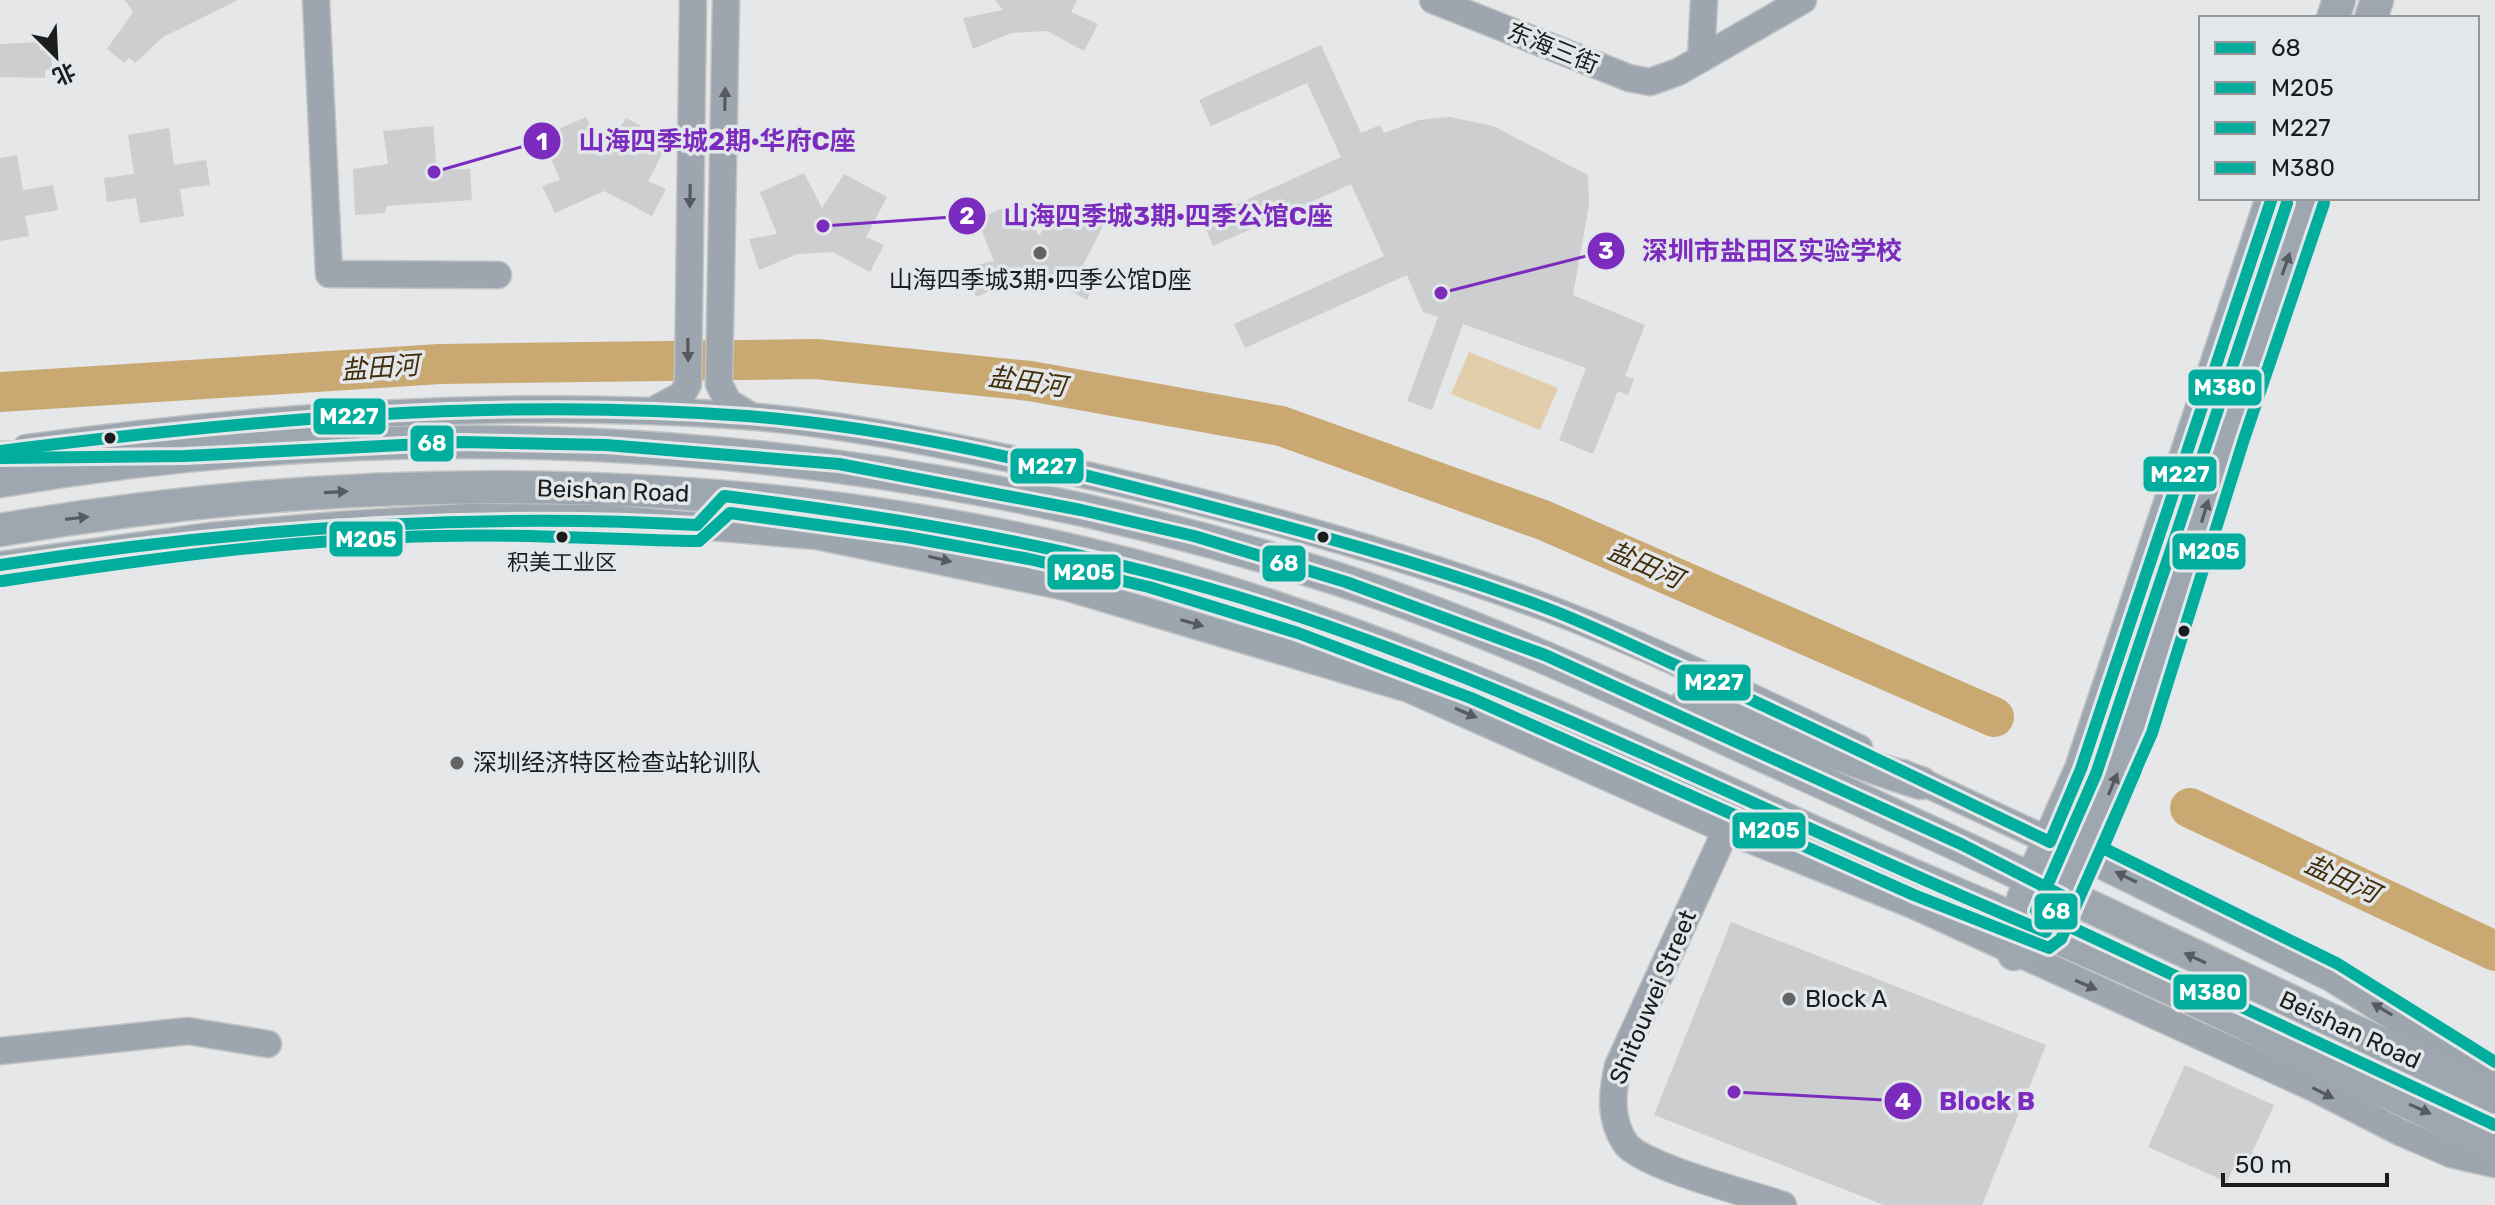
<svg xmlns="http://www.w3.org/2000/svg" width="2495" height="1205" viewBox="0 0 2495 1205" font-family="Rubik,'Noto Sans SC',sans-serif">
<style>
.green{fill:#e3ceac}
.lines{fill:none;stroke-linecap:round;stroke-linejoin:round}
.river{stroke:#c9a971;stroke-width:40}
.building{fill:#cccecf}
.minor-casing{stroke:#c1c2c3;stroke-width:29}
.major-casing{stroke:#c1c2c3;stroke-width:35}
.minor{stroke:#9da6ae;stroke-width:26}
.major{stroke:#9ea7af;stroke-width:32}
.bus-1-casing{stroke:#e4e7ea;stroke-width:18}
.bus-2-casing{stroke:#e4e7ea;stroke-width:18}
.bus-3-casing{stroke:#e4e7ea;stroke-width:18}
.bus-4-casing{stroke:#e4e7ea;stroke-width:18}
.bus-1{stroke:#01ad9c;stroke-width:12}
.bus-2{stroke:#01ad9c;stroke-width:12}
.bus-3{stroke:#01ad9c;stroke-width:12}
.bus-4{stroke:#01ad9c;stroke-width:12}
.oneway{fill:#565a5e}
.oneway2{fill:#565b5f}
.poi-dot{fill:#626364;stroke:#e4e7ea;stroke-width:3}
.bus-dot{fill:#1b1c1d;stroke:#e4e7ea;stroke-width:3}
.labels{text-anchor:middle;dominant-baseline:central;stroke-width:7;stroke-linejoin:round;paint-order:stroke}
.bus-label{font-size:22px;fill:#1b1c1d;stroke:#e4e7ea}
.street-label{font-size:24px;fill:#1b1c1d;stroke:#e4e7ea}
.poi-label{font-size:24px;fill:#1b1c1d;stroke:#e4e7ea;text-anchor:start}
.water-label{font-size:26px;font-style:italic;fill:#422e0b;stroke:#e4e7ea}
.leader{fill:none;stroke:#7b2cbf;stroke-width:3}
.callout-dot{fill:#7b2cbf;stroke:#e4e7ea;stroke-width:3}
.mark-label{font-size:24px;text-anchor:middle;font-weight:bold;fill:#fff}
.callout-label{font-size:26px;text-anchor:middle;font-weight:bold;fill:#7b2cbf;stroke:#e4e7ea;stroke-width:7;stroke-linejoin:round;paint-order:stroke}
.line-badge{stroke:#e4e7ea;stroke-width:3}
.badge-label{font-size:22px;text-anchor:middle;font-weight:bold;fill:#fff}
</style>
<rect width="100%" height="100%" fill="#e5e7e9"/>
<path class="green" d="M1469,352L1558,388L1540,430L1451,394Z"/>
<g class="lines">
<g class="river">
<path d="M0,392L440,364L816,359L1030,381L1281,426L1543,520L1994,717"/>
<path d="M2190,808L2495,951"/>
</g>
</g>
<g class="building">
<path d="M125,0H238L163,37L135,63L129,58L124,63L107,49L133,12Z"/>
<path d="M995,0H1077L1071,12L1098,24L1084,51L1047,31L1011,33L973,49L963,18L1003,10Z"/>
<path d="M40,42V50L51,51L52,70H45V78L0,77V44Z"/>
<path d="M1321,45L1361,133L1380,125L1384,133L1419,120L1450,117L1493,126L1588,175L1589,205L1573,295L1645,325L1625,376L1634,379L1628,395L1618,391L1593,454L1559,440L1586,368L1463,324L1432,410L1407,401L1438,317L1423,312L1407,275L1245,348L1234,324L1384,256L1351,184L1213,246L1202,220L1341,157L1307,83L1211,126L1199,100Z"/>
<path d="M586,117L604,152L626,118L669,141L648,181L666,189L652,216L604,191L555,213L542,186L560,180L542,136Z"/>
<path d="M433,126L437,170L470,169L472,200L387,206L385,213L355,215L353,169L388,164L383,131Z"/>
<path d="M169,128L174,165L206,160L210,185L180,189L184,216L140,223L136,198L107,202L104,178L134,174L128,135Z"/>
<path d="M17,155L23,190L53,185L58,210L25,216L29,236L0,241V158Z"/>
<path d="M804,173L822,208L844,174L887,197L866,237L884,245L870,272L833,252L797,254L759,270L749,239L777,234L760,192Z"/>
<path d="M1021,201L1039,236L1061,201L1104,224L1083,265L1101,273L1087,300L1050,280L1014,281L976,297L967,267L994,261L977,219Z"/>
<path d="M1731,922L2046,1045L1982,1205H1884L1654,1115Z"/>
<path d="M2185,1065L2274,1105L2250,1157L2240,1153L2227,1182L2148,1147Z"/>
</g>
<g class="lines">
<defs>
<g id="minor">
<path d="M316,0L329,274L498,275"/>
<path d="M726,0L719,384L728,402L751,416"/>
<path d="M1433,0L1629,78L1650,82L1678,72L1803,0"/>
<path d="M1701,59L1704,0"/>
<path d="M654,410L682,395L688,384L693,0"/>
<path d="M26,448C265,416 504,399 745,416C839,423 934,443 1026,462C1201,499 1379,546 1547,608C1653,648 1756,700 1859,748"/>
<path d="M0,565L210,536L338,525L466,517L604,518L817,536L1066,587L1409,689L1726,830L1913,905L2314,1088L2400,1132L2451,1154L2495,1164"/>
<path d="M1903,773L2082,856L2331,978L2495,1081"/>
<path d="M1726,830L1618,1066C1612,1092 1609,1120 1626,1144C1644,1167 1751,1194 1783,1205"/>
<path d="M0,1051L188,1031L268,1044"/>
</g>
<g id="major">
<path d="M2333,18L2339,0"/>
<path d="M2371,18L2377,0"/>
<path d="M0,458L50,457"/>
<path d="M0,481C449,405 908,441 1341,580C1488,628 1626,693 1766,757C2011,867 2252,984 2495,1097"/>
<path d="M0,530C359,469 731,470 1087,554C1335,612 1569,720 1800,826C1924,882 2051,932 2174,990C2281,1040 2387,1094 2495,1143"/>
<path d="M1685,706C1768,722 1840,759 1921,783"/>
<path d="M2023,899L2081,769L2272,198"/>
<path d="M2014,954L2046,932L2137,728L2229,434L2309,198"/>
</g>
</defs>
<use href="#minor" class="minor-casing"/>
<use href="#major" class="major-casing"/>
<use href="#minor" class="minor"/>
<use href="#major" class="major"/>
<defs>
<path id="bus-1" d="M0,458L185,456L461,442L606,445L839,464L1081,510L1194,536L1346,582L1545,655L1961,844L2063,896L2046,932C1797,829 1557,703 1301,617C1113,554 920,520 724,496L697,525C462,512 232,529 0,565"/>
<path id="bus-2" d="M2,581C147,559 292,539 438,536C525,533 612,540 699,541L730,513L907,537L1029,559L1149,587L1298,633L1471,698L1914,895L2049,948L2061,939L2152,733L2244,439L2324,203"/>
<path id="bus-3" d="M0,451C247,420 497,397 747,416C892,427 1035,462 1177,498C1301,530 1425,563 1546,608C1589,624 1631,645 1673,664C1800,721 1924,782 2050,842L2081,769L2272,198"/>
<g id="bus-4">
<path d="M2287,203L2096,774L2036,911L2495,1125"/>
<path d="M2136,770L2103,848L2338,964L2495,1062"/>
</g>
</defs>
<use href="#bus-1" class="bus-1-casing"/>
<use href="#bus-2" class="bus-2-casing"/>
<use href="#bus-3" class="bus-3-casing"/>
<use href="#bus-4" class="bus-4-casing"/>
<use href="#bus-1" class="bus-1"/>
<use href="#bus-2" class="bus-2"/>
<use href="#bus-3" class="bus-3"/>
<use href="#bus-4" class="bus-4"/>
</g>
<defs><path id="oneway-solid" d="M-6-.8H1V-3.2L6.5 0L1 3.2V.8H-6Z" transform="scale(2)"/></defs>
<g class="oneway">
<use href="#oneway-solid" transform="translate(725 99) rotate(-89)"/>
<use href="#oneway-solid" transform="translate(690 196) rotate(91)"/>
<use href="#oneway-solid" transform="translate(688 350) rotate(89)"/>
<use href="#oneway-solid" transform="translate(940 559) rotate(13)"/>
<use href="#oneway-solid" transform="translate(1192 623) rotate(16)"/>
<use href="#oneway-solid" transform="translate(1466 713) rotate(23)"/>
<use href="#oneway-solid" transform="translate(2126 877) rotate(-154)"/>
<use href="#oneway-solid" transform="translate(2086 985) rotate(23)"/>
<use href="#oneway-solid" transform="translate(2382 1009) rotate(-149)"/>
<use href="#oneway-solid" transform="translate(2323 1093) rotate(27)"/>
</g>
<g class="oneway2">
<use href="#oneway-solid" transform="translate(2286 264) rotate(-71)"/>
<use href="#oneway-solid" transform="translate(336 492) rotate(-3)"/>
<use href="#oneway-solid" transform="translate(2205 511) rotate(-73)"/>
<use href="#oneway-solid" transform="translate(77 518) rotate(-7)"/>
<use href="#oneway-solid" transform="translate(2113 784) rotate(-67)"/>
<use href="#oneway-solid" transform="translate(2195 958) rotate(-155)"/>
<use href="#oneway-solid" transform="translate(2420 1109) rotate(24)"/>
</g>
<g class="poi-dot">
<circle cx="1040" cy="253" r="8"/>
<circle cx="457" cy="763" r="8"/>
<circle cx="1789" cy="999" r="8"/>
</g>
<g class="bus-dot">
<circle cx="110" cy="438" r="7"/>
<circle cx="562" cy="537" r="7"/>
<circle cx="1323" cy="537" r="7"/>
<circle cx="2184" cy="631" r="7"/>
</g>
<g class="labels">
<g class="bus-label">
<text x="562" y="562">积美工业区</text>
</g>
<g class="street-label">
<text transform="translate(1553 48) rotate(22)">东海三街</text>
<text transform="translate(613 491) rotate(2)">Beishan Road</text>
<text transform="translate(1653 997) rotate(-67)">Shitouwei Street</text>
<text transform="translate(2350 1030) rotate(25)">Beishan Road</text>
</g>
<g class="poi-label">
<text x="1040" y="280" text-anchor="middle">山海四季城3期·四季公馆D座</text>
<text x="473" y="763">深圳经济特区检查站轮训队</text>
<text x="1805" y="999">Block A</text>
</g>
<g class="water-label">
<text transform="translate(380 368) rotate(-4)">盐田河</text>
<text transform="translate(1027 382) rotate(8)">盐田河</text>
<text transform="translate(1645 565) rotate(24)">盐田河</text>
<text transform="translate(2342 879) rotate(25)">盐田河</text>
</g>
</g>
<path class="leader" d="M434 172L542 141M823 226L967 216M1441 293L1606 251M1734 1092L1903 1101"/>
<g class="callout-dot">
<circle cx="434" cy="172" r="8"/>
<circle cx="823" cy="226" r="8"/>
<circle cx="1441" cy="293" r="8"/>
<circle cx="1734" cy="1092" r="8"/>
<circle cx="542" cy="141" r="20"/>
<circle cx="967" cy="216" r="20"/>
<circle cx="1606" cy="251" r="20"/>
<circle cx="1903" cy="1101" r="20"/>
</g>
<g class="mark-label">
<text x="542" y="150">1</text>
<text x="967" y="224">2</text>
<text x="1606" y="259">3</text>
<text x="1903" y="1110">4</text>
</g>
<g class="callout-label">
<text x="717" y="150">山海四季城2期·华府C座</text>
<text x="1168" y="225">山海四季城3期·四季公馆C座</text>
<text x="1772" y="260">深圳市盐田区实验学校</text>
<text x="1987" y="1110">Block B</text>
</g>
<g class="line-badge">
<rect x="2187" y="368" width="76" height="39" rx="8" fill="#01ad9c"/>
<rect x="312" y="397" width="75" height="39" rx="8" fill="#01ad9c"/>
<rect x="409" y="424" width="46" height="39" rx="8" fill="#01ad9c"/>
<rect x="1009" y="447" width="76" height="38" rx="8" fill="#01ad9c"/>
<rect x="2142" y="455" width="76" height="38" rx="8" fill="#01ad9c"/>
<rect x="328" y="520" width="76" height="38" rx="8" fill="#01ad9c"/>
<rect x="2171" y="532" width="76" height="39" rx="8" fill="#01ad9c"/>
<rect x="1261" y="544" width="46" height="39" rx="8" fill="#01ad9c"/>
<rect x="1046" y="553" width="76" height="38" rx="8" fill="#01ad9c"/>
<rect x="1676" y="663" width="76" height="39" rx="8" fill="#01ad9c"/>
<rect x="1731" y="811" width="76" height="39" rx="8" fill="#01ad9c"/>
<rect x="2033" y="892" width="46" height="39" rx="8" fill="#01ad9c"/>
<rect x="2172" y="973" width="76" height="38" rx="8" fill="#01ad9c"/>
</g>
<g class="badge-label">
<text x="2225" y="395">M380</text>
<text x="349" y="424">M227</text>
<text x="432" y="451">68</text>
<text x="1047" y="474">M227</text>
<text x="2180" y="482">M227</text>
<text x="366" y="547">M205</text>
<text x="2209" y="559">M205</text>
<text x="1284" y="571">68</text>
<text x="1084" y="580">M205</text>
<text x="1714" y="690">M227</text>
<text x="1769" y="838">M205</text>
<text x="2056" y="919">68</text>
<text x="2210" y="1000">M380</text>
</g>
<rect x="2199" y="16" width="280" height="184" fill="#e4e7ea" stroke="#949698" stroke-width="2"/>
<rect x="2215" y="42" width="40" height="12" fill="#01ad9c" stroke="#949698" stroke-width="2"/>
<text x="2271" y="56" font-size="24" fill="#1b1c1d">68</text>
<rect x="2215" y="82" width="40" height="12" fill="#01ad9c" stroke="#949698" stroke-width="2"/>
<text x="2271" y="96" font-size="24" fill="#1b1c1d">M205</text>
<rect x="2215" y="122" width="40" height="12" fill="#01ad9c" stroke="#949698" stroke-width="2"/>
<text x="2271" y="136" font-size="24" fill="#1b1c1d">M227</text>
<rect x="2215" y="162" width="40" height="12" fill="#01ad9c" stroke="#949698" stroke-width="2"/>
<text x="2271" y="176" font-size="24" fill="#1b1c1d">M380</text>
<g transform="translate(56 56) rotate(156)" stroke="#e4e7ea" stroke-width="6" paint-order="stroke">
<path d="M0-6L14 30L0 20L-14 30Z" fill="#1b1c1d"/>
<text y="-12" font-size="22" font-weight="bold" text-anchor="middle" fill="#1b1c1d">北</text>
</g>
<path d="M2223 1173v12h164v-12" fill="none" stroke="#1b1c1d" stroke-width="4"/>
<text x="2235" y="1173" font-size="24" fill="#1b1c1d" stroke="#e4e7ea" stroke-width="6" paint-order="stroke">50 m</text>
</svg>
